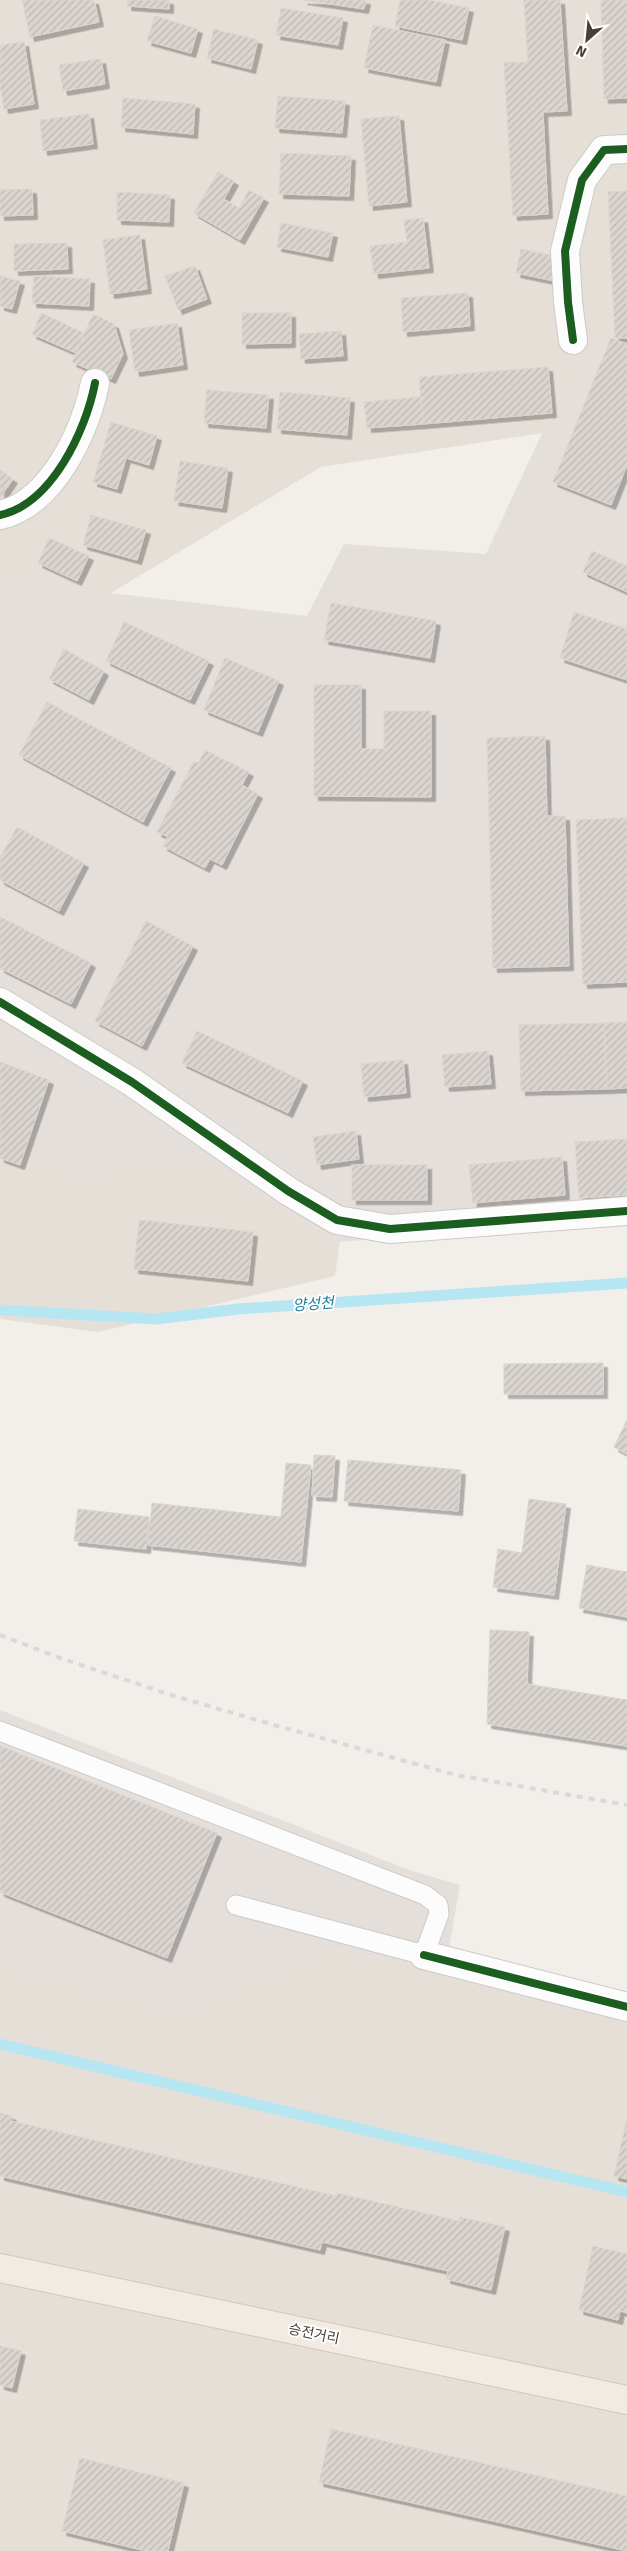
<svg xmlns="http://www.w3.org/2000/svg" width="627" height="2551" viewBox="0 0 627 2551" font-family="Signika,'Noto Sans KR',sans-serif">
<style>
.residential{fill:#e6dfd7}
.industrial{fill:#e5dfdb}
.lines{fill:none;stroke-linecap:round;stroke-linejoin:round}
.stream{stroke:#b7e6f3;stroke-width:11}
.building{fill:url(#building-hatch);stroke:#dad5d0;filter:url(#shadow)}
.service-casing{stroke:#cecac6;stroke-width:21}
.minor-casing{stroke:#cecac6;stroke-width:30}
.primary-casing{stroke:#d6c6b6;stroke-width:30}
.service{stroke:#fdfcfc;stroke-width:19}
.minor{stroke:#fdfcfc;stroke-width:28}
.primary{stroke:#f1ebe4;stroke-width:28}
.rail{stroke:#d9d9d8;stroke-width:4;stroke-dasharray:6 6;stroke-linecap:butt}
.cycleway-casing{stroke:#fff;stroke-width:11}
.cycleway{stroke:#1b5e20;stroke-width:8}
.labels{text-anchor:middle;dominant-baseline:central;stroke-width:4;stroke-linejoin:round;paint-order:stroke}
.street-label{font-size:14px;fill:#493e35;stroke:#fff}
.water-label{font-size:15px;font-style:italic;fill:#207f9c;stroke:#fff}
</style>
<defs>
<pattern id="building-hatch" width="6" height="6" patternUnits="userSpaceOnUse" patternTransform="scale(1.25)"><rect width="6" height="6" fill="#dad5d1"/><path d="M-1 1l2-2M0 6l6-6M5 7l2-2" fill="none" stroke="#bdb8b4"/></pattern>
<filter id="shadow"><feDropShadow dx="4.5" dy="4.5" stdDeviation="0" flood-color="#0004"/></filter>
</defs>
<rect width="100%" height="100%" fill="#f2eeea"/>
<g class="residential">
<path d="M0,0H627V341L598,347L542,433L321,467L109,594L0,580Z"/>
<path d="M0,1151L73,1171L218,1168L340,1242L335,1276L98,1332L0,1319Z"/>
<path d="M329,1949L627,2005V2551H0V1965L185,2012Z"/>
</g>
<g class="industrial">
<path d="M627,341V1217L340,1242L218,1168L73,1171L0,1151V580L307,616L344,544L486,554L542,433L598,347Z"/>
<path d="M0,1710L409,1870L460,1885L445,1971L329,1949L185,2012L0,1965Z"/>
</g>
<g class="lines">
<g class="stream">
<path d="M0,1310L156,1319L238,1309L627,1283"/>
<path d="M0,2044L627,2192"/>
</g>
</g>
<g class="building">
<path d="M22,0H94L99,22L30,37Z"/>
<path d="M128,0H169V9L127,6Z"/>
<path d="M303,0H366L364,9Z"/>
<path d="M400,0H429L469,8L462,40L395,26Z"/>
<path d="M524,0H560L567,111L543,112L548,214L513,216L504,63L528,62Z"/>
<path d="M601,0H627V98L604,99Z"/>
<path d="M281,8L343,18L338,45L276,35Z"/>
<path d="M155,16L198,29L191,53L147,41Z"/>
<path d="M373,25L445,40L436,82L364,68Z"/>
<path d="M214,29L258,40L251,69L207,58Z"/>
<path d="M24,42L34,104L4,109L0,86V45Z"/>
<path d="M101,59L105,84L63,91L59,65Z"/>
<path d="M278,96L345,101L342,133L275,128Z"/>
<path d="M123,98L195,104L193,134L121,127Z"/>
<path d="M89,114L93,144L43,151L40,120Z"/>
<path d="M399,116L407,202L369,206L361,119Z"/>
<path d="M281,153L351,156L349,196L279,194Z"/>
<path d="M218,172L234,181L224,199L239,208L249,190L264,198L240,240L194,213Z"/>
<path d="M32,189L33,215L0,216V190Z"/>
<path d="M627,191V338H615L608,192Z"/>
<path d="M117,192L170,195L169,222L117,220Z"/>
<path d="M423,218L429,268L374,274L370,246L407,242L404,220Z"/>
<path d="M281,223L333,233L328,257L277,247Z"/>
<path d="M140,235L147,289L110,294L103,240Z"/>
<path d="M67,243L68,269L14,271V244Z"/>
<path d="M521,249L559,257L554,281L516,273Z"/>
<path d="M195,266L207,299L178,310L165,276Z"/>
<path d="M0,276L20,281L12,309L0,306Z"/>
<path d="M34,276L90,279L89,306L32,303Z"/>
<path d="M468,293L470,326L403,332L401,298Z"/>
<path d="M41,313L84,333L76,353L32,334Z"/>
<path d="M242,313H291V343L242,344Z"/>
<path d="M93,314L114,324L123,354L111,379L72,362Z"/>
<path d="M177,323L183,365L135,372L129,330Z"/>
<path d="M341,331L343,356L301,359L299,334Z"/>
<path d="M611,338L627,344V465L611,505L553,482Z"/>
<path d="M548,367L552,413L423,424L419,377Z"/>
<path d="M207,390L269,395L266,428L204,423Z"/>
<path d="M280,392L350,398L347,435L277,429Z"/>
<path d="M421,397L423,424L367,428L364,402Z"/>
<path d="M111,422L157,436L149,465L126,458L117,489L93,482Z"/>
<path d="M180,461L228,468L222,508L174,501Z"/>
<path d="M0,470L13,479L0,498Z"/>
<path d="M91,515L146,530L137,560L83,545Z"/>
<path d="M49,538L89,556L77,581L38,563Z"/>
<path d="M592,551L627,566V592L583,572Z"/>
<path d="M331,603L436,621L430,658L324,640Z"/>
<path d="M574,612L627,629V680L560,658Z"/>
<path d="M124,622L209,661L190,700L106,661Z"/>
<path d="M64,649L104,671L89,700L49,679Z"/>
<path d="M225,658L279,681L258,732L204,710Z"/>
<path d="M314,685H361V749H384V711H431V797L314,796Z"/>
<path d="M47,702L171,768L143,822L19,755Z"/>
<path d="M545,736L547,816H565L569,966L493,968L487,738Z"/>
<path d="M205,750L249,772L242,785L258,794L222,865L210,859L205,868L163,846L168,837L157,832L194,761L198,763Z"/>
<path d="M627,818V982L583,984L576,820Z"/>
<path d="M17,827L84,863L59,911L0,880V858Z"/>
<path d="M0,917L91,963L71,1004L0,968Z"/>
<path d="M146,921L193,946L142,1046L95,1021Z"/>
<path d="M627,1022V1088L607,1089L604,1023Z"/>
<path d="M604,1023L607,1089L521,1091L519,1025Z"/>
<path d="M197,1031L303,1081L288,1113L182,1063Z"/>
<path d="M488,1051L491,1084L445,1087L442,1055Z"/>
<path d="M403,1060L406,1093L364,1097L361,1064Z"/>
<path d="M0,1062L49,1080L20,1165L0,1158Z"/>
<path d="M356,1131L359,1159L317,1165L313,1137Z"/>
<path d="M627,1139V1195L579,1198L575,1142Z"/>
<path d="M562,1157L565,1195L473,1203L469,1165Z"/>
<rect x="352" y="1165" width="75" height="35"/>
<path d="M139,1220L253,1232L248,1281L134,1269Z"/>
<path d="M603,1363V1394H504V1364Z"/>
<path d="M627,1420V1454L614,1447Z"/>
<path d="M314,1455L335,1456L332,1497L312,1496Z"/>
<path d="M348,1460L461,1470L458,1511L344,1501Z"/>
<path d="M286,1463L311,1465L301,1562L148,1545L152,1503L281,1517Z"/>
<path d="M529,1499L566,1504L554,1595L493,1587L498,1549L522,1553Z"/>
<path d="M78,1509L149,1517L146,1549L74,1541Z"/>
<path d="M587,1565L627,1572V1617L579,1608Z"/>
<path d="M490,1630L529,1632L527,1684L627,1700V1746L487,1724Z"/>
<path d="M0,1746L217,1833L167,1958L0,1892Z"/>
<path d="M0,2113L12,2116L11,2121L336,2196L337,2193L459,2221L460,2217L505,2227L491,2290L446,2279L448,2271L322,2242L320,2250L0,2176Z"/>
<path d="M627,2119V2179L614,2176Z"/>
<path d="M593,2246L627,2254V2313L620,2311L618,2320L579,2310Z"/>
<path d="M0,2346L21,2351L12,2388L0,2385Z"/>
<path d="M331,2429L627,2496V2551L319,2482Z"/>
<path d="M80,2458L184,2483L168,2551H146L62,2531Z"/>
</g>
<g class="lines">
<defs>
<path id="service" d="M0,1731L425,1895L438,1905L439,1914L424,1955L236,1905"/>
<g id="minor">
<path d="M573,340L568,302L565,251L582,180L604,150L627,149"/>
<path d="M0,515C52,504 86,430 95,383"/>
<path d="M0,1002L132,1082L288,1191L337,1220L390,1229L627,1211"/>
<path d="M424,1955L627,2007"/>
</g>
<path id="primary" d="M0,2268L627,2400"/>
</defs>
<use href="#service" class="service-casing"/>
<use href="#minor" class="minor-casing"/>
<use href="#primary" class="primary-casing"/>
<use href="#service" class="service"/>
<use href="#minor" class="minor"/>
<use href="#primary" class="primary"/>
<path class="rail" d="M0,1635L60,1658L171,1695L281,1727L456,1775L627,1805"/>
<defs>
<g id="cycleway">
<path d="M573,340L568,302L565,251L582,180L604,150L627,149"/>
<path d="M0,515C52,504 86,430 95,383"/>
<path d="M0,1002L132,1082L288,1191L337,1220L390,1229L627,1211"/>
<path d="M424,1955L627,2007"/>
</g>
</defs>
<use href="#cycleway" class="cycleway-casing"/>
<use href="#cycleway" class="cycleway"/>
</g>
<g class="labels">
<g class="street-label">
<text transform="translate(314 2334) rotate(12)">승전거리</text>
</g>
<g class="water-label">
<text transform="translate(313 1304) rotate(-4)">양성천</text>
</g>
</g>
<g transform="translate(587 40) rotate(207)" stroke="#ffffff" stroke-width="4" paint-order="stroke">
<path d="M0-4L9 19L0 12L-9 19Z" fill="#493e35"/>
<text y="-8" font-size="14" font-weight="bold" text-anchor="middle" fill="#493e35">N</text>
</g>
</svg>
